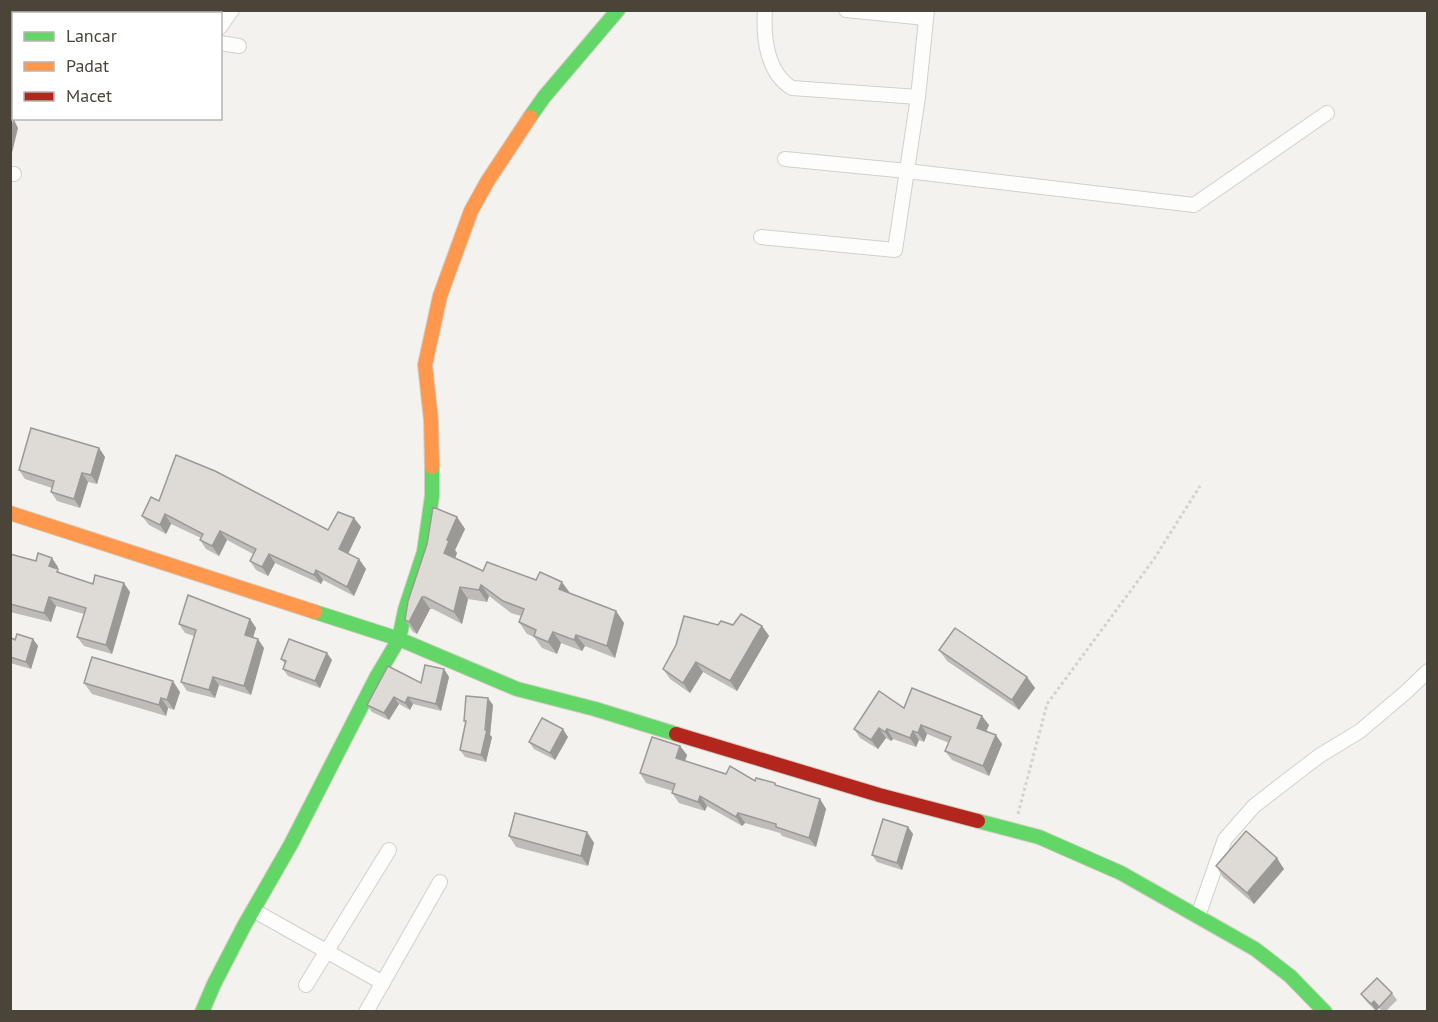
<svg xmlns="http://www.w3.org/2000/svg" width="1438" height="1022" viewBox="0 0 1438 1022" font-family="'PT Sans',sans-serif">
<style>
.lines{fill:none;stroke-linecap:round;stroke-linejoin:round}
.street-casing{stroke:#d2d0cb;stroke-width:16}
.fast-casing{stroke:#d3cfc5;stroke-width:16}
.slow-casing{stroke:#d3cfc5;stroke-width:16}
.jam-casing{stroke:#d3cfc5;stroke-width:16}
.path{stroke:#d3d2cc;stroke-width:3;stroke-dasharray:3 3;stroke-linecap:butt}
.street{stroke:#fdfdfc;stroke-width:14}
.fast{stroke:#63d668;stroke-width:14}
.slow{stroke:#ff974d;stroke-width:14}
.jam{stroke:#b3261e;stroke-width:14}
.wall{fill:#bfbcb8}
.shaded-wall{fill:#9b9996}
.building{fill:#dedbd6;stroke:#9b9996;stroke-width:1.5}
</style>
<rect width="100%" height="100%" fill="#f4f2ee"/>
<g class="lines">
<defs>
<g id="street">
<path d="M765,10C763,38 767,73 792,88L918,97"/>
<path d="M846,10L926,18"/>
<path d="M105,14L107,10"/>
<path d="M10,15H14"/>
<path d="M220,27L232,10"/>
<path d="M220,43L239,46"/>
<path d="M10,95H14"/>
<path d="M785,159L907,171L1194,205L1327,113"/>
<path d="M10,174H14"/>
<path d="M761,237L895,250L918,97L927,10"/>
<path d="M253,910L383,983"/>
<path d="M1198,916L1225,839L1254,806L1319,756L1360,731L1406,692L1428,671"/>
<path d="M306,985L389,850"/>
<path d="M366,1012L440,882"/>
</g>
<g id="fast">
<path d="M530,117L544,97L618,10"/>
<path d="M315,612L399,639L517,689L595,709L676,734"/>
<path d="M978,821L1039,837L1121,873L1255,949L1290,976L1325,1012"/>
<path d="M202,1012L214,984L244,926L291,844L377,676L399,639L405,610L424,552L432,496V467"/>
</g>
<g id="slow">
<path d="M432,467L431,420L425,365L440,296L471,211L487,182L530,117"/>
<path d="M10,513L315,612"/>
</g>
<path id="jam" d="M676,734L879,795L978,821"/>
</defs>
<use href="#street" class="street-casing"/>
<use href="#fast" class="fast-casing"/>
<use href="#slow" class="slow-casing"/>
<use href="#jam" class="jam-casing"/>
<path class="path" d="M1018,814L1047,704L1154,559L1200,486"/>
<use href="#street" class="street"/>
<use href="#fast" class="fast"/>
<use href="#slow" class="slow"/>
<use href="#jam" class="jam"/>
</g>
<g class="wall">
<path d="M10,16H14V87L10,86Z"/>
<path d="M99,448L105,457L97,484L88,482L80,508L57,501L51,492L52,488L25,479L19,470Z"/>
<path d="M159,501L328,530L354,518L361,527L348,554L366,569L354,596L323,580L321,584L275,563L268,576L256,570L250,561L253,554L227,540L219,556L206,549L200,540L201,538L171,524L166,534L149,525L142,516Z"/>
<path d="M457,517L465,529L455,550L457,553L455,558L483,571L570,593L616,611L624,623L615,658L585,646L582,651L561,643L557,654L542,648L534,637L527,634L519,622L521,616L511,613L489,596L487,602L468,599L462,624L433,609H430L417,634L413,632L405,620Z"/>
<path d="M10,554L58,567L57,569L61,574L93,584L130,592L112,654L84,646L77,637L84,614L56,606L51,622L10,612Z"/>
<path d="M250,619L256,628L253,637L264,648L251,695L219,685L215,698L187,691L181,682L194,636L185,633L179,624Z"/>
<path d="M718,625L762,626L769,636L737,691L703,672L690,693L670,679L663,669Z"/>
<path d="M10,637L15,640L33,639L38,646L31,669L10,663Z"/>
<path d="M939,650L1027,677L1035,688L1019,710L947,661Z"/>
<path d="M281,659L332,660L320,688L288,676L283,669L285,664Z"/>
<path d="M444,669L449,677L441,711L413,704L410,710L399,704L389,720L372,712L367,705L421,683Z"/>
<path d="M84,683L180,692L174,710L168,708L166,716L92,694Z"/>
<path d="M493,705L490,735L492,737L486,762L465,757L460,750L466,724L464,721Z"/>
<path d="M904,708L989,725L986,731L1002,744L989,776L952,760L945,751L949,743L927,734L924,742L919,740L916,747L893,739L891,741L886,738L878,749L860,738L854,729Z"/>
<path d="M568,737L555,760L534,749L529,742Z"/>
<path d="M680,746L687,755L685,761L726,774L777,786L820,799L826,809L816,847L782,836L780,833L745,823L742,826L707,806L705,811L679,803L672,793L673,791L646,783L640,773Z"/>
<path d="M908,827L913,834L902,870L877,862L872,855Z"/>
<path d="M587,832L594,843L588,866L516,847L509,836Z"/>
<path d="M1216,866L1284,869L1254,904L1223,877Z"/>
<path d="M1392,993L1397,1000L1386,1011H1382L1379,1008L1376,1011L1366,1001L1361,994Z"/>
</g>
<g class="shaded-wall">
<path d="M14,120L18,128L11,157L10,133Z"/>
<path d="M99,448L105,457L97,484L91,475Z"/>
<path d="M82,473L88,482L80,508L74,499Z"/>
<path d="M165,514L171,524L166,534L160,525Z"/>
<path d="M457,517L465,529L455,550L457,553L453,564L444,553L447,540Z"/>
<path d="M354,518L361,527L346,558L339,549Z"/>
<path d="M220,531L227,540L219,556L212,546Z"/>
<path d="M269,554L275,563L268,576L262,567Z"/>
<path d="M52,558L58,567L55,575L49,566Z"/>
<path d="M359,559L366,569L354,596L347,587Z"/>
<path d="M316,570L323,580L321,584L314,575Z"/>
<path d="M562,582L570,593L559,589Z"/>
<path d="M124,583L130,592L112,654L106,645Z"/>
<path d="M481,585L489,596L487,602L479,590Z"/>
<path d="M460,587L468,599L462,624L454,612Z"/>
<path d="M49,597L56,606L51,622L44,613Z"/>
<path d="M422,597L430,609L417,634L409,622Z"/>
<path d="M616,611L624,623L615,658L607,646Z"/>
<path d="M250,619L256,628L251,644L245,635Z"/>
<path d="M762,626L769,636L737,691L730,681Z"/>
<path d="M553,632L561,643L557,654L548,642Z"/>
<path d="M576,635L585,646L582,651L574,640Z"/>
<path d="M33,639L38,646L31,669L26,662Z"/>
<path d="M258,639L264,648L251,695L244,686Z"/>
<path d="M327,653L332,660L320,688L315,681Z"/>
<path d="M696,662L703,672L690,693L683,683Z"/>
<path d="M444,669L449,677L441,711L436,704Z"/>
<path d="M213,677L219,685L215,698L209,690Z"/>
<path d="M1027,677L1035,688L1019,710L1012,700Z"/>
<path d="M173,681L180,692L174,710L167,700Z"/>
<path d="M394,697L399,704L389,720L384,713Z"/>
<path d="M408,697L413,704L410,710L405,703Z"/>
<path d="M161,698L168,708L166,716L159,705Z"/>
<path d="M488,698L493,705L490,735L492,737L486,762L481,755Z"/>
<path d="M982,716L989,725L984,737L977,728Z"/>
<path d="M921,725L927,734L924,742L918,733Z"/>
<path d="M879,728L886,738L878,749L871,740Z"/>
<path d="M563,729L568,737L555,760L550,753Z"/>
<path d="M887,729L893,739L891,741L885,732Z"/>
<path d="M913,731L919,740L916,747L910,738Z"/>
<path d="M996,735L1002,744L989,776L983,766Z"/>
<path d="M680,746L687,755L683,767L676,758Z"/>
<path d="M700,796L707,806L705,811L698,802Z"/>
<path d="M820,799L826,809L816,847L809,838Z"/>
<path d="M738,813L745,823L742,826L736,817Z"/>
<path d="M908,827L913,834L902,870L897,863Z"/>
<path d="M587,832L594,843L588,866L581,856Z"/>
<path d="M1277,858L1284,869L1254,904L1247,893Z"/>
<path d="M1374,1001L1379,1008L1376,1011L1371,1004Z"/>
</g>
<g class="building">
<path d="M10,16H14V81L10,80Z"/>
<path d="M10,120H14L10,133Z"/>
<path d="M31,428L99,448L91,475L82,473L74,499L51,492L54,481L19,470Z"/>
<path d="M176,455L215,471L328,530L338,512L354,518L339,549L359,559L347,587L316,570L314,575L269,554L262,567L250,561L256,549L220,531L212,546L200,540L203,534L165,514L160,525L142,516L151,497L159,501Z"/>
<path d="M433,507L457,517L447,540L449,541L444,553L483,571L487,562L536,580L540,572L562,582L559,589L616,611L607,646L576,635L574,640L553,632L548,642L534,636L536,630L519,622L524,609L503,601L481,585L479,590L460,587L454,612L425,597H422L409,622L405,620L408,601L427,544Z"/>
<path d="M38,553L52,558L49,566L58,569L57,572L93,584L95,575L124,583L106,645L77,637L86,608L49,597L44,613L10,604V554L36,561Z"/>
<path d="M188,595L250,619L245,635L258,639L244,686L213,677L209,690L181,682L196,630L179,624Z"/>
<path d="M741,614L762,626L730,681L696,662L683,683L663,669L676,645L684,616L718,625L721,621L733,625Z"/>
<path d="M955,628L1027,677L1012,700L939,650Z"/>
<path d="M17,634L33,639L26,662L10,657V637L15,640Z"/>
<path d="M289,639L327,653L315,681L283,669L286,661L281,659Z"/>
<path d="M92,657L173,681L167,700L161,698L159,705L84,683Z"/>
<path d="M425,665L444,669L436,704L408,697L405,703L394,697L384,713L367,705L388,666L421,683Z"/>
<path d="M912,688L982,716L977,728L996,735L983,766L945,751L951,737L921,725L918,733L913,731L910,738L887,729L885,732L879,728L871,740L854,729L879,691L904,708Z"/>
<path d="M466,696L488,698L485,730H487L481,755L460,750L466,721H464Z"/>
<path d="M542,718L563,729L550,753L529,742Z"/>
<path d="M652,737L680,746L676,758L726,774L730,766L755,781L756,778L775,783V785L820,799L809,838L776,827V824L738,813L736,817L700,796L698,802L672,793L675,784L640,773Z"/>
<path d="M515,813L587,832L581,856L509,836Z"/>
<path d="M883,819L908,827L897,863L872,855Z"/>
<path d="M1246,831L1277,858L1247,893L1216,866Z"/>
<path d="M1377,978L1392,993L1379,1007L1374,1001L1371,1004L1361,994Z"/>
</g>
<rect width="1438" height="1022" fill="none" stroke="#4b4439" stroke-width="24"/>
<rect x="12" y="12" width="210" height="108" fill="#ffffff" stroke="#b7b4b0" stroke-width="1.5"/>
<rect x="24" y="32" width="30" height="9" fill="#63d668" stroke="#b7b4b0" stroke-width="1.5"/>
<text x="66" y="42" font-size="18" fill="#4b4439">Lancar</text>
<rect x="24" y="62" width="30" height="9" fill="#ff974d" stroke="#b7b4b0" stroke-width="1.5"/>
<text x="66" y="72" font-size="18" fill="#4b4439">Padat</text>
<rect x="24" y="92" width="30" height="9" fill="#b3261e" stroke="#b7b4b0" stroke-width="1.5"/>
<text x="66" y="102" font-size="18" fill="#4b4439">Macet</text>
</svg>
